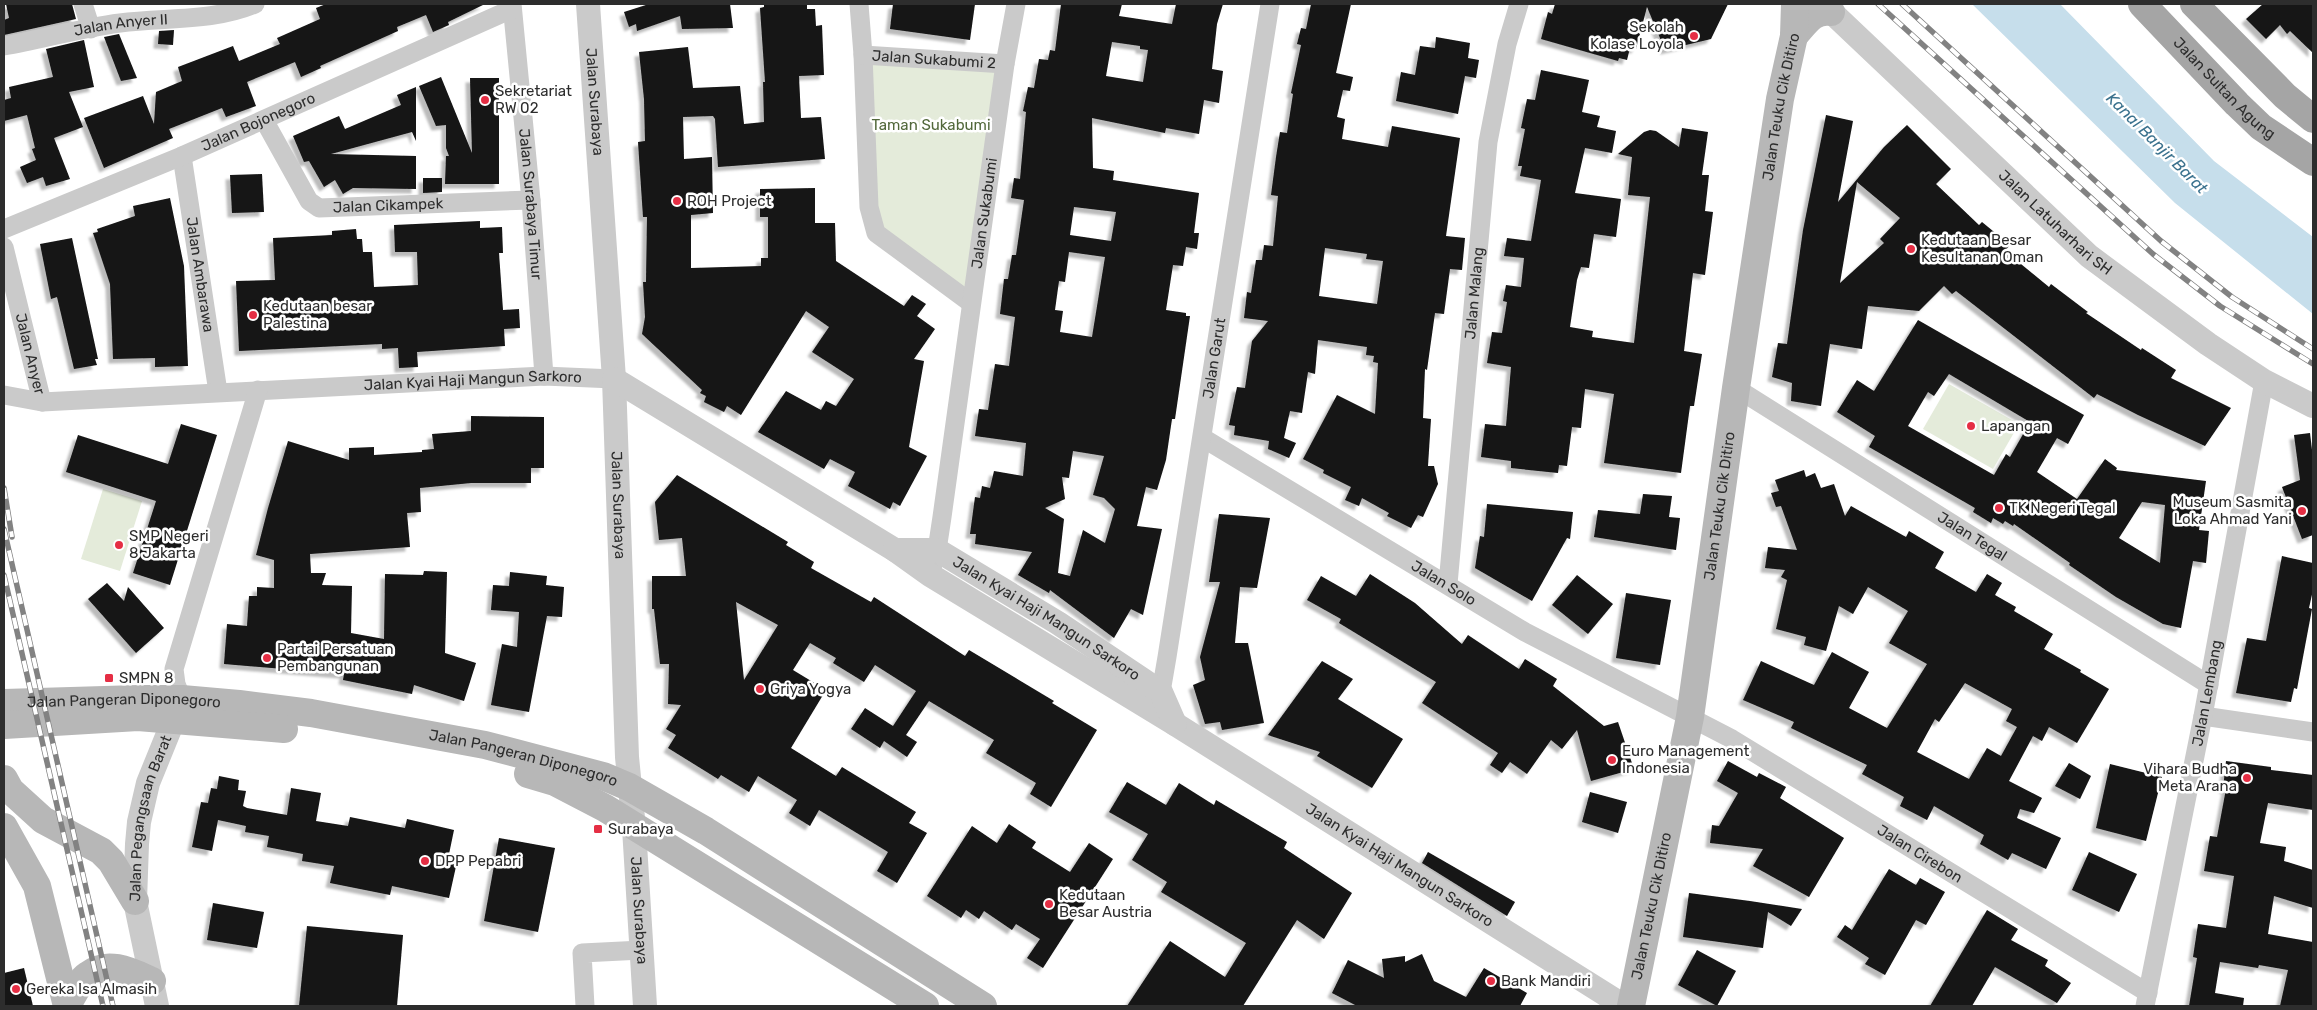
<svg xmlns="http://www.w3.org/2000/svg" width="2317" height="1010" viewBox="0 0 2317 1010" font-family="Rubik,sans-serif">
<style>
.green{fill:#e4ebda}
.water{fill:#c6deeb}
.building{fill:#141414;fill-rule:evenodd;filter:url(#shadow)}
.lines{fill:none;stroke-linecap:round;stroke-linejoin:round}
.minor{stroke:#cacaca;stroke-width:19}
.tertiary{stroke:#cacaca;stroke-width:24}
.secondary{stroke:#b7b7b7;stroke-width:28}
.primary{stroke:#a5a5a5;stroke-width:28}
.rail-casing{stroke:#828282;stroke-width:5.5}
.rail{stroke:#fff;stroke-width:4;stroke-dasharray:11;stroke-linecap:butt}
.poi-dot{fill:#e52e44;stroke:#fff;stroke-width:2}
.labels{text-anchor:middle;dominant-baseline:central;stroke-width:5;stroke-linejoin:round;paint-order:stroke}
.street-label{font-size:15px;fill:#2d2d2d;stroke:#fff}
.poi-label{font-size:15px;fill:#2d2d2d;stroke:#fff;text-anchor:start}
.park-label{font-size:15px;fill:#52683b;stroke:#fff}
.water-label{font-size:16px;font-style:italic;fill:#3b728e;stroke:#fff}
</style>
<defs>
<filter id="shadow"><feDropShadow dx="-4.5" dy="4.5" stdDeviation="1" flood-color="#0004"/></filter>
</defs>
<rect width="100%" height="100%" fill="#fff"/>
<g class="green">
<path d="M869,60L1000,69L968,293L893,241L876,217Z"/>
<path d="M1949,384L2019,424L1993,469L1923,429Z"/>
<path d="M103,489L142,501L120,571L81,559Z"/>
</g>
<path class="water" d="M1972,4H2060L2214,161L2313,237V314L2175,203Z"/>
<g class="building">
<path d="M6,4H72L76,19L4,35V20L9,18Z"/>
<path d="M326,4H485L448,22L449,25L433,32L426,15L397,27L398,31L320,66L321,68L301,77L295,62L247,82L256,106L226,117L222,108L169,129L173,138L104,168L84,118L143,96L154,124L156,92L182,81L178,67L233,46L239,61L280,44L277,38L320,19L316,8Z"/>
<path d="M649,4H730L733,28L682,29L680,16L637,31L636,24L629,27L624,12Z"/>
<path d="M764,4H807V9H815L816,26L822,25L824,75L799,76L801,118L821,117L825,159L718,167L715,119L713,116L683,117L684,159L712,157L713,213L691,215V268L761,266V258H768V217H760V189L815,188V223H835L836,261L904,306L912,295L926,304L917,316L935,329L914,359L924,361L909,447L927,456L900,506L893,502L890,509L848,486L855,472L830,459L824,469L758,432L786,391L821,410L826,401L836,406L854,379L812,352L829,327L806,311L741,415L727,406L724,412L704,402L706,396L700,393L702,390L642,334L645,317L643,282H646L647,217H643L638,142L645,141L644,99L639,52L688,47L693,88L740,86L744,124L764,122L763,82H765L760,8L764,7Z"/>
<path d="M893,4H975L970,40L890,29Z"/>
<path d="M1061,4H1122L1119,16L1172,24L1176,4H1223L1217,24L1212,69L1223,71L1219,103L1204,100L1199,134L1166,128L1165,133L1092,118L1093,168L1114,171L1113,180L1199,193L1194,233H1199L1197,249L1186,247L1183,266L1173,265L1166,310L1186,313V316H1190L1175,419H1172L1166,460L1157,490L1146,487L1137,526L1162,529L1143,615L1131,609L1114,638L1050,590L1049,593L1018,575L1032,552L975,544L976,534H970L975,497L980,498L982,486L990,488L994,471L1023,476L1026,443L975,436L979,409L988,410L995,364L1009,366L1015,317L1000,314L1004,279H1008L1012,255H1016L1024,200L1011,198L1014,178L1020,179L1026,112L1023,111L1028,87L1034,88L1039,59L1048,60L1050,50L1055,51ZM1112,42L1140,46V49L1148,50L1143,82L1106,76ZM1074,207L1116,212L1111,241L1070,235ZM1069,252L1105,257L1092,337L1060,332L1063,311L1055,310L1059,281L1065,282ZM1073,451L1104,456L1093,495L1104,498L1115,509L1105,543L1083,530L1070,576L1058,573L1064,519L1045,508L1065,499L1062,477L1069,478Z"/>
<path d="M1311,4H1351L1336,73L1353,77L1350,91L1343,90L1337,117L1345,119L1342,139L1388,147L1392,126L1460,138L1446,236L1465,238L1462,270L1450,269L1444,314L1435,313L1427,370L1425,369L1423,418L1431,419L1428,466H1434L1438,484L1423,517L1418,515L1411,528L1387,516L1389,513L1362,498L1359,506L1345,500L1351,487L1323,473L1324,470L1303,459L1337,395L1375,414L1378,363L1373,362L1374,356L1366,355L1367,347L1318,340L1315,374L1308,372L1302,413L1290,411L1284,438L1296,443L1289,458L1268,449L1269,441L1234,435L1235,426L1229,425L1237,387L1245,388L1252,341L1268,321L1244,318L1247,292L1251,293L1256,260H1262L1264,245L1273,246L1278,196L1271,195L1276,157L1280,132L1287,133L1293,94L1291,93L1301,45L1297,44L1301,28L1306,29ZM1325,248L1367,254L1366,259L1383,261L1377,304L1319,296Z"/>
<path d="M1555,4H1728L1711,39L1665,50L1647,7L1636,49L1630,48L1627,60L1619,58L1618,61L1541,39L1548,12L1552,14Z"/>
<path d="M2263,4H2313V53L2290,31L2287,34L2280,25L2266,39L2246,19Z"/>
<path d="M174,30L173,45L158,44L159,31Z"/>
<path d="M119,34L137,78L121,81L104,37Z"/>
<path d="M1436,37L1470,43L1468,58L1479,60L1476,78L1465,76L1458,114L1396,101L1401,72L1415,75L1420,46L1435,48Z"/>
<path d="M84,40L94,87L69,92L83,127L54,138L70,179L46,186L43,177L27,183L20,167L36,160L32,149L35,148L27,115L4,121V100L11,98L9,87L53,77L46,49Z"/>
<path d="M1541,70L1589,80L1582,112L1600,116L1597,127L1616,131L1612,153L1585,148L1575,193L1621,199L1616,237L1594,234L1589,268L1581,267L1577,280L1570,327L1593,331L1592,337L1634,343L1650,197L1628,195L1632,157L1618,154L1644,132L1650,130L1656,131L1679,147L1682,128L1708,132L1702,175H1709L1705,211L1713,212L1705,275L1693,273L1684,351L1702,354L1694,406H1690L1681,473L1604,463L1614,394L1585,389L1581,428L1572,427L1567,466L1559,465L1558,473L1511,468V461L1481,457L1485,424L1506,426L1511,367L1487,363L1492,332L1502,333L1507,302L1503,301L1506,285L1521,287L1524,258L1504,256L1507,238L1531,241L1541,180L1520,176L1522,166H1518L1525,129L1521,128L1527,99L1535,100Z"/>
<path d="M441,77L472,153L470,78H499V184H445L446,156H449L446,148V125L436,126L419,86Z"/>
<path d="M416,87V141L412,132L331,154L416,156V189L353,188L343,194L335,180L324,187L309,161L304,162L293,136L339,116L345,129L401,105L397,95Z"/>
<path d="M1826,115L1853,121L1838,202L1884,147L1907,125L1951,169L1936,184L1979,225L1982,222L2010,245L2005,251L2049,287L2051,284L2088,312L2086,313L2141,350L2142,348L2176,370L2171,378L2231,408L2205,446L2138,415L2097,394L2094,398L1956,291L1952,294L1944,286L1919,311L1868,306L1862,349L1830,344L1821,406L1791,401L1792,383L1772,377L1778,343L1787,344L1803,230ZM1857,182L1900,218L1880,239L1884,243L1840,283Z"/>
<path d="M262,174L264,212L232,213L230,175Z"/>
<path d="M423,178H442V192L423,193Z"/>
<path d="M170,198L184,266L188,366L155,367V358L113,359L110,284L93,233L98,232L97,229L135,216L133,206Z"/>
<path d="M480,221V228L502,227L503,253H499L503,310L519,309L520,328L504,329L505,346L417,352L418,367L399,368L398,348L382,349V344L239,351L236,281L275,280L273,238L332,235V231L356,229L357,239H362L363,252H372L374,287L418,285L417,252H395L394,225Z"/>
<path d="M72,238L98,359H95L97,365L74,369L57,297L51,299L40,244Z"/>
<path d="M1918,320L2084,415L2068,444L2057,438L2037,472L2077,499L2105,459L2117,468L2116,470L2206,481L2199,530L2209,531L2206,563L2193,561L2181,628L2163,624L2116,597L2069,565L2070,563L2014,524L2013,526L2005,521L2003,524L1993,518L1991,523L1973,512L1975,508L1869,447L1875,436L1837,412L1857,380L1874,391ZM1949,374L2030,422L2010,457L2006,454L1994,475L1908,426L1928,392L1934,396ZM2142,502L2165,505L2160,563L2119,538Z"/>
<path d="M471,416L544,417V468H531V483H471L420,488L421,512L407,513L410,547L310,554L311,573H326L322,585L352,586L351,633L384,639L385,574L423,575L424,571L447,572L445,653L476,663L464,701L414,685L412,694L343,680L344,674L224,664L227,624L247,626L249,596H257V587L274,588V560L256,555L268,508L288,441L349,460V448L374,447V455L422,452V450L434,449L432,434L471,431Z"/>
<path d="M181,424L217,435L170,585L133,573L156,501L66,472L78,435L168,464Z"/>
<path d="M2310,433L2313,458V535L2302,539L2282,487L2300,480L2294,435Z"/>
<path d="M1804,470L1806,477L1815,473L1821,488L1834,484L1845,516L1851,506L1906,537L1909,531L1944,552L1935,568L1976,592L1987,574L2002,583L1995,595L2016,607L2014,611L2053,634L2044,649L2081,670L2080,672L2109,689L2077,743L2049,727L2042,741L2033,736L2009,781L2042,798L2034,813L2020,809L2017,818L2061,838L2046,869L2012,853L2008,860L1980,844L1984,835L1934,806L1927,820L1900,806L1904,797L1862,774L1867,765L1791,728L1794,722L1743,700L1761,661L1814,685L1832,652L1869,672L1849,708L1887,728L1927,664L1889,643L1908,611L1868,587L1853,614L1839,606L1826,651L1804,645L1806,637L1776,629L1787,580L1781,577L1785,570L1765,568L1768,547L1797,550L1781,506L1776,507L1771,493L1779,491L1775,480ZM1965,683L2012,709L2006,721L2017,727L2001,756L1987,748L1969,779L1917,752L1935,719L1939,722Z"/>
<path d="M677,475L788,542L786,545L814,562L811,568L871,602L874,597L965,656L969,650L1054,701L1052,703L1097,730L1051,807L1030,794L1036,783L986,753L994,740L929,701L906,735L917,742L907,757L884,741L880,748L851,729L865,708L893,726L916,691L875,665L864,682L833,663L836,658L810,643L793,670L826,690L791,748L836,776L842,767L916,812L909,823L927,833L897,883L877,871L888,852L819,810L810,826L789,813L797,800L758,776L749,792L721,775L718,779L668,748L676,735L666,729L681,705L668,704L669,664H660L654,609H652V576H686L682,538L659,540L655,502ZM736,602L778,625L744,680Z"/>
<path d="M1643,494L1672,496L1669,517L1680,518L1676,550L1594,537L1598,510L1640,514Z"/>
<path d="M1487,504L1573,512L1570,539L1567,538L1532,601L1475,568L1480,536L1484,537Z"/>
<path d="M1219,514L1270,518L1257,588L1240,587L1235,643H1248L1264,723L1222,730L1220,722L1205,724L1193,685L1205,680L1200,657L1220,582H1209Z"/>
<path d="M2282,556L2313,563V590L2309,608L2312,609L2297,689L2294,688L2291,702L2236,693L2247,638L2266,641Z"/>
<path d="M510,572L547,576L546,585L564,587L562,617L547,616L529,712L491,705L502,644L517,647L519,612L491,610L493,585L509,586Z"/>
<path d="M1370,574L1415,603L1462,644L1468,635L1519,669L1525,659L1557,679L1553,686L1604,726L1618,722L1634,769L1591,781L1577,730L1562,749L1551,740L1527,774L1510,762L1502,773L1490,765L1498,753L1422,703L1436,682L1339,623L1341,619L1307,600L1321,576L1356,596Z"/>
<path d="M1577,575L1613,604L1588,634L1552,605Z"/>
<path d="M107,583L124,601L128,587L164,628L136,653L88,599Z"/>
<path d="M1626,593L1671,600L1660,665L1616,658Z"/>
<path d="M1322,661L1353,679L1338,699L1403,739L1372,788L1317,756L1320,752L1268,735Z"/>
<path d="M1728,761L1757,777L1759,773L1786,787L1780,798L1844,838L1809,897L1753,866L1763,849L1710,843L1712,825L1719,826L1738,793L1717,781Z"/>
<path d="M2226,761L2271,767V770L2313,775V810L2268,803L2260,843L2286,847L2284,861L2313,870V908L2274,896L2268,934L2313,942V1006H2280L2288,970L2259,965L2258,968L2220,962L2215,993L2244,998L2243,1006H2189L2197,958L2193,957L2198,924L2226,928L2234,876L2204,871L2210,836L2217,837L2226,789H2223Z"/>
<path d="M2069,763L2091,776L2080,799L2055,786Z"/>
<path d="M2110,764L2162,777L2146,841L2096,828Z"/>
<path d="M219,776L239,780L238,790L246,791L243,806L247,808L287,815L291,788L321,793L316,821L348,826L350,817L405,828L407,819L454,830L448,859L457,862L449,898L392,886L390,895L330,883L334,866L302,861L303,854L267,847L269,836L245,832L246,826L218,820L212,851L192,847L201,802L208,803L211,788L217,789Z"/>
<path d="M1127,782L1166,805L1179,783L1214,805L1216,800L1287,842L1284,848L1352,893L1324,939L1297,920L1243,1006H1127L1170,941L1225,977L1246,943L1161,892L1167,882L1132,860L1148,834L1109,812Z"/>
<path d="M1590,792L1627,802L1618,833L1582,822Z"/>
<path d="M1009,824L1036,842L1032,848L1070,872L1089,843L1113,859L1043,968L1027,958L1040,939L1016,924L1012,930L984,911L979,919L966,910L961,918L927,896L972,826L997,843Z"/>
<path d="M499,838L555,848L538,932L484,921Z"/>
<path d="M1428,852L1515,902L1507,916L1422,863Z"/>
<path d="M2089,852L2137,874L2119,912L2072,890Z"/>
<path d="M1889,869L1916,885L1920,878L1945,892L1926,925L1916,920L1885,975L1865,964L1869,958L1837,937L1845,925L1852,930Z"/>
<path d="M1689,893L1750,901L1802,909L1791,926L1768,912L1763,948L1683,937Z"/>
<path d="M213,903L264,912L257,948L207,940Z"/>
<path d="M1987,910L2018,929L2011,940L2048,960L2045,966L2071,983L2057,1003L1995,967L1972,1006H1930Z"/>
<path d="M307,926L403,935L397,1006H299Z"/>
<path d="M1697,950L1736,971L1717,1006L1678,985Z"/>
<path d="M1422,954L1434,981L1466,997L1484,968L1527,993L1520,1006H1357L1332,993L1348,960L1384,978L1382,959L1405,956V962Z"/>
<path d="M24,968L33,1006H4V973Z"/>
</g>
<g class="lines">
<g class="minor">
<path d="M83,4L91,29"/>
<path id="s1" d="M512,4L531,200L544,376"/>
<path d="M859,4L863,55L869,207L876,233L971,303"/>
<path id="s2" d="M4,46C43,39 81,28 120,23C165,17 213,22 255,4"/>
<path id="s3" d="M863,55L1005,64"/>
<path id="s4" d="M264,120L309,201L319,208L531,200"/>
<path id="s5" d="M182,156L218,392"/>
<path id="s6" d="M4,229L182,156L512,9"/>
<path id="s7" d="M4,247L42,402"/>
<path id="s8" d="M1736,388L2209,685"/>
<path id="s9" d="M4,395L42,402L544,376L614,379"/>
<path id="s10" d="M1203,438L1525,632L1732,739L2148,993"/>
<path id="s11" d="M930,575L937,550L942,517L1005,64L1016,4"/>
<path id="s12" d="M1448,584L1488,142L1507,44L1519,4"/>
<path d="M182,699L176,684L174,669L258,390"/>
<path id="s13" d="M1153,701L1161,692L1167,657L1270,4"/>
<path d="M2203,716L2313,732"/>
<path d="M585,1006L582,953L642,950"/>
<path id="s14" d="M2145,1006L2203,716L2264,381"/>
</g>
<g class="tertiary">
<path id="s15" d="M588,4L614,379L627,757L634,828L645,1006"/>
<path id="s16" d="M1823,4L2089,256L2208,344L2264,381L2313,406"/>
<path id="s17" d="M614,379L895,550L930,575L1175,724L1624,1006"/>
<path id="s18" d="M895,550H937L1058,623L1161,692L1175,724"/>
<path id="s19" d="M157,1006L135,901L137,844L139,822L148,783L174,719"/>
</g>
<g class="secondary">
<path d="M1794,36C1805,24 1813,9 1831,12"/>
<path id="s20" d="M4,703L138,699H182L239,704L311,713L485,745L603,776L629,787L706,831L983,1006"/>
<path d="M4,725L138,717L284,729"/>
<path d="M528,774L555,782L605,808L925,1006"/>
<path d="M4,779L10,790L43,820L101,851L111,861L135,901"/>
<path d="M4,827L37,886L67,1006"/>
<path d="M67,1005C73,996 79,981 88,975C108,959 132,972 152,981"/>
<path id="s21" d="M1631,1006L1690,717L1736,388L1780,99L1794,36L1795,4"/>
</g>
<g class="primary">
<path id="s22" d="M2142,4L2237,104L2261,127L2313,162"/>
<path d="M2194,4L2285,96L2313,119"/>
</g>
<defs>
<g id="rail">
<path d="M1878,4L2153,254L2220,306L2313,364"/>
<path d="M1902,4L2161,241L2232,297L2313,349"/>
<path d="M4,488L12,537"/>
<path d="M4,529L113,1006"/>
<path d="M4,575L103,1006"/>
</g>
</defs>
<use href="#rail" class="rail-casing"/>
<use href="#rail" class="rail"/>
</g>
<g class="poi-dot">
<circle cx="1694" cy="36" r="5"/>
<circle cx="485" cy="100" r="5"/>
<circle cx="677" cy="201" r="5"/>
<circle cx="1911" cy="249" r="5"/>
<circle cx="253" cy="315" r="5"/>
<circle cx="1971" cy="426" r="5"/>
<circle cx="1999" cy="508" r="5"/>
<circle cx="2302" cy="511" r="5"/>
<circle cx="119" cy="545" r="5"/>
<circle cx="267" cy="658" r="5"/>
<rect x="104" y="673" width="10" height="10" rx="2.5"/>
<circle cx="760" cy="689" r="5"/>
<circle cx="1612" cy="760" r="5"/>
<circle cx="2247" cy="778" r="5"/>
<rect x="593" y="824" width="10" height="10" rx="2.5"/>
<circle cx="425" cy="861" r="5"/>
<circle cx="1049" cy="904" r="5"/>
<circle cx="1491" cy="981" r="5"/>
<circle cx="16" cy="989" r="5"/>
</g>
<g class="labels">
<g class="street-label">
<text stroke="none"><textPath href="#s2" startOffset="119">Jalan Anyer II</textPath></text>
<text stroke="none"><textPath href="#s3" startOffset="71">Jalan Sukabumi 2</textPath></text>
<text stroke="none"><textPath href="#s22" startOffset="118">Jalan Sultan Agung</textPath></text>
<text stroke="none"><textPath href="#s15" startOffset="98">Jalan Surabaya</textPath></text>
<text stroke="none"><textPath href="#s21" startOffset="912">Jalan Teuku Cik Ditiro</textPath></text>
<text stroke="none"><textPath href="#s6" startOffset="276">Jalan Bojonegoro</textPath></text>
<text stroke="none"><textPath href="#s4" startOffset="174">Jalan Cikampek</textPath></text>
<text stroke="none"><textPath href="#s1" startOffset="201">Jalan Surabaya Timur</textPath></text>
<text stroke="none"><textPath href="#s11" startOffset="366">Jalan Sukabumi</textPath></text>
<text stroke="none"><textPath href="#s16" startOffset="319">Jalan Latuharhari SH</textPath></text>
<text stroke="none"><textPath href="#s5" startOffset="120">Jalan Ambarawa</textPath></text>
<text stroke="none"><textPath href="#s12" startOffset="292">Jalan Malang</textPath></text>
<text stroke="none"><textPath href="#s7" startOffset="110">Jalan Anyer</textPath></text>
<text stroke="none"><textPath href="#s13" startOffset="350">Jalan Garut</textPath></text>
<text stroke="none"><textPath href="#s9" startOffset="470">Jalan Kyai Haji Mangun Sarkoro</textPath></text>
<text stroke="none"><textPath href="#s15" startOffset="502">Jalan Surabaya</textPath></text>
<text stroke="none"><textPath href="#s21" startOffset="508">Jalan Teuku Cik Ditiro</textPath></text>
<text stroke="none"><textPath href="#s8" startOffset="279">Jalan Tegal</textPath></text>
<text stroke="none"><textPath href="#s10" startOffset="281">Jalan Solo</textPath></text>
<text stroke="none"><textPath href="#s18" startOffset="171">Jalan Kyai Haji Mangun Sarkoro</textPath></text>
<text stroke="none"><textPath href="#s14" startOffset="319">Jalan Lembang</textPath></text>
<text stroke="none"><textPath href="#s20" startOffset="120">Jalan Pangeran Diponegoro</textPath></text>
<text stroke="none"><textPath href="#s20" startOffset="525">Jalan Pangeran Diponegoro</textPath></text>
<text stroke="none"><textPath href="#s19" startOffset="192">Jalan Pegangsaan Barat</textPath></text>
<text stroke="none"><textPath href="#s10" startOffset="829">Jalan Cirebon</textPath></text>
<text stroke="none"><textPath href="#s17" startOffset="924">Jalan Kyai Haji Mangun Sarkoro</textPath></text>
<text stroke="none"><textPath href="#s21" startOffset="102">Jalan Teuku Cik Ditiro</textPath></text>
<text stroke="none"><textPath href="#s15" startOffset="908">Jalan Surabaya</textPath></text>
</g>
<g class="poi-label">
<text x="1684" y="27" text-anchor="end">Sekolah<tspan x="1684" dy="17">Kolase Loyola</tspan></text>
<text x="495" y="91">Sekretariat<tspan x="495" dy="17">RW 02</tspan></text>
<text x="687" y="201">ROH Project</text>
<text x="1921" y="240">Kedutaan Besar<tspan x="1921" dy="17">Kesultanan Oman</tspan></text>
<text x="263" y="306">Kedutaan besar<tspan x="263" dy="17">Palestina</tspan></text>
<text x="1981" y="426">Lapangan</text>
<text x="2292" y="502" text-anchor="end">Museum Sasmita<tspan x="2292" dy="17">Loka Ahmad Yani</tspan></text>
<text x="2009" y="508">TK Negeri Tegal</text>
<text x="129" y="536">SMP Negeri<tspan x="129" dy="17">8 Jakarta</tspan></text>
<text x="277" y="649">Partai Persatuan<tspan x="277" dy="17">Pembangunan</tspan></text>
<text x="119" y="678">SMPN 8</text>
<text x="770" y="689">Griya Yogya</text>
<text x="1622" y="751">Euro Management<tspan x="1622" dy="17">Indonesia</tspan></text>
<text x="2237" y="769" text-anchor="end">Vihara Budha<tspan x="2237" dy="17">Meta Arana</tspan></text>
<text x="608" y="829">Surabaya</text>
<text x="435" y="861">DPP Pepabri</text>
<text x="1059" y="895">Kedutaan<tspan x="1059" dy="17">Besar Austria</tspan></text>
<text x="1501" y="981">Bank Mandiri</text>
<text x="26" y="989">Gereka Isa Almasih</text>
</g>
<g class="park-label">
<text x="931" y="125">Taman Sukabumi</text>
</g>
<g class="water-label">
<text transform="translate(2157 143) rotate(45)">Kanal Banjir Barat</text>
</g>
</g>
<rect width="2317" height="1010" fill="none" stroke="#2d2d2d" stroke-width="10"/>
</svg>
